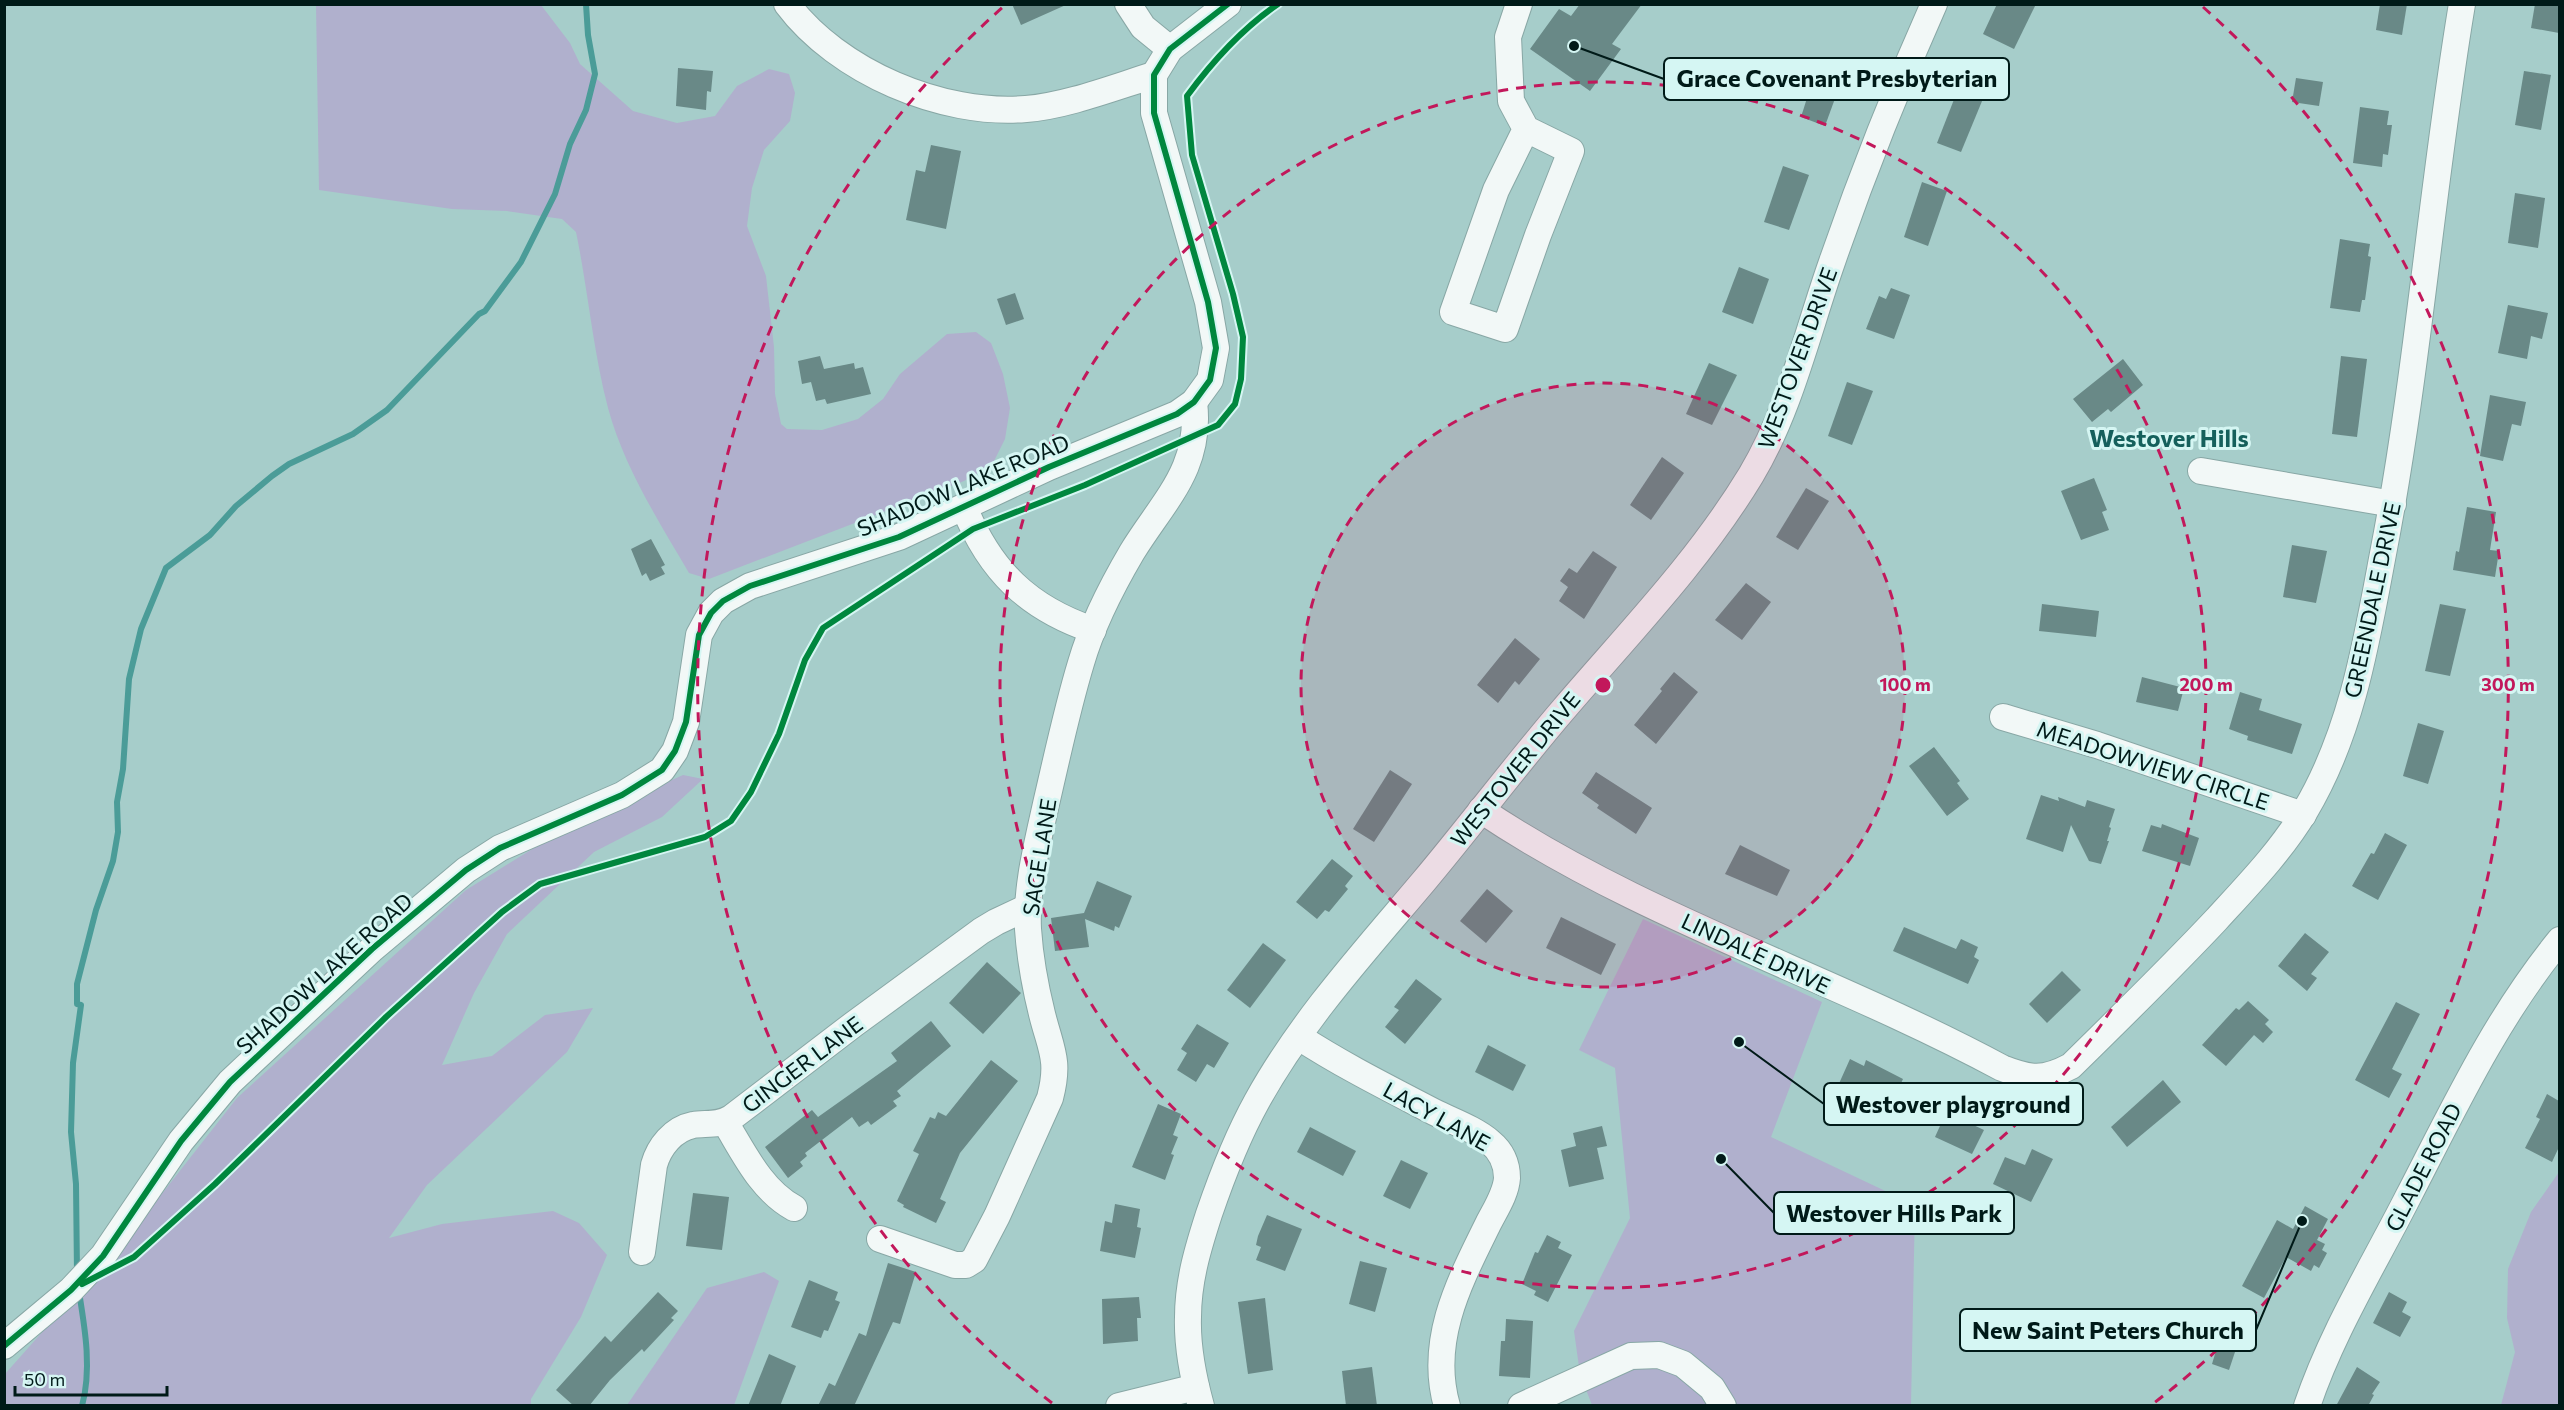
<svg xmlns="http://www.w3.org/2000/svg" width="2564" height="1410" viewBox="0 0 2564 1410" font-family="Commissioner,sans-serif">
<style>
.green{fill:#b0b0cd}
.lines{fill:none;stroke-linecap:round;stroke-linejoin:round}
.stream{stroke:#4b9c98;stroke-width:6}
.building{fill:#698987}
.minor-casing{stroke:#88a7a5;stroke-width:28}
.minor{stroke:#f2f8f7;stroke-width:26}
.cycleway-casing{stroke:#d5f6f3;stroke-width:10}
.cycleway{stroke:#00873e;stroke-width:6}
.ring{fill:none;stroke:#c2185b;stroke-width:3;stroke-dasharray:10 8}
.labels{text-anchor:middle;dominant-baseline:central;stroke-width:6;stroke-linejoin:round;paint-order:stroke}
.street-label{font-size:22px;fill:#001a18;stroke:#d5f6f3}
.neighbourhood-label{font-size:24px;font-weight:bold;fill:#15605c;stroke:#d5f6f3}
.centre{fill:#c2185b;stroke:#d5f6f3;stroke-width:3}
.ring-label{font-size:18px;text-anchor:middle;font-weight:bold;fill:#c2185b;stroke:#d5f6f3;stroke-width:6;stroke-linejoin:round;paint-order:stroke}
.leader{fill:none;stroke:#001a18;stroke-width:2}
.callout-dot{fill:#001a18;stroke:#d5f6f3;stroke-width:2}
.callout{fill:#d5f6f3;stroke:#001a18;stroke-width:2}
.callout-label{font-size:24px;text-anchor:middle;font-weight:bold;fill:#001a18}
</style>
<rect width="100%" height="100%" fill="#a6cdca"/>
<g class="green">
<path d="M316,5H541L570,43L580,64L633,111L677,123L715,116L737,86L769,69L789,74L795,93L790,121L764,150L752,188L747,226L766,276L774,347L775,394L781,424L787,429L822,430L858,419L883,399L900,374L947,334L976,332L991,343L1003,374L1010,408L1005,439L992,465L964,481L709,579L689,573C658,520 624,467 608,408C593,350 588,290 576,232L562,219L507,211L452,209L319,190Z"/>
<path d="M683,775L703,779L662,817L594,852L507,934L474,993L442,1065L492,1056L545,1015L593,1008L567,1052L427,1185L389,1238L442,1224L553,1211L579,1223L607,1255L581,1317L531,1399V1405L5,1406V1374L139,1223L237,1098L466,890L542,843L632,798Z"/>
<path d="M1643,919L1822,1002L1771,1137L1915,1205L1911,1405H1592L1580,1374L1574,1331L1630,1218L1615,1068L1579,1050Z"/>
<path d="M2559,1172V1405H2501L2515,1352L2507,1318L2508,1269L2531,1212Z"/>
<path d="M764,1272L779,1281L734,1405H627L707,1288Z"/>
</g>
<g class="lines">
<g class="stream">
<path d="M77,1273L76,1184L71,1132L73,1063L81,1005L77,1004V984L96,910L113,861L118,832L117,802L123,769L129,679L141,629L166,568L210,535L236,506L272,476L289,464L353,434L387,410L479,314L485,311L521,262L555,194L570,144L586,110L595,74L588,35L586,4"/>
<path d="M79,1292C85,1329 92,1369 82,1406"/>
</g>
</g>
<g class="building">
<path d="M1012,4H1068L1021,25Z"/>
<path d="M1580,4H1642L1612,44L1621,49L1590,91L1530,49L1559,9L1571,16Z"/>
<path d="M1997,4H2036L2014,49L1983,34Z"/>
<path d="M2380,4H2407L2402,35L2376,30Z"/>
<path d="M2535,4H2559V33L2531,28Z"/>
<path d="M678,68L713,71L711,92L707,91L706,110L676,106Z"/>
<path d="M2524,71L2551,75L2541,130L2515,125Z"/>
<path d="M1815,73L1841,82L1825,126L1801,117Z"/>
<path d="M2296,78L2323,82L2319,106L2292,102Z"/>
<path d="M1962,79L1987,89L1961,152L1937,143Z"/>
<path d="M2360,107L2389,111L2387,125H2392L2388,155L2383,154L2382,167L2353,163Z"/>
<path d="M931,145L961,151L946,229L906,220L916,170L925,172Z"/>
<path d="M1783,166L1809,175L1789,230L1764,222Z"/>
<path d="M1922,182L1947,191L1928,246L1904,237Z"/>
<path d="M2515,193L2545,198L2538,248L2508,243Z"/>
<path d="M2340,239L2370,244L2368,256L2371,257L2365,300H2362L2360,312L2330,308Z"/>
<path d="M1739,267L1769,279L1753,324L1722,312Z"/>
<path d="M1891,288L1910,295L1894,339L1866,329L1879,296L1886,299Z"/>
<path d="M1015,293L1024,319L1006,325L997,299Z"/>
<path d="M2508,305L2548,313L2542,339L2531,336L2527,359L2498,353Z"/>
<path d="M820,356L824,369L854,363L855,369L863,367L871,394L827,404L825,399L816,401L811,382L802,384L798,361Z"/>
<path d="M2341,356L2367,359L2357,437L2332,434Z"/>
<path d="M2123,359L2143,385L2111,412L2108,409L2092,422L2073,399Z"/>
<path d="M1709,363L1737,375L1712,425L1686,414Z"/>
<path d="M1847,382L1873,391L1852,445L1828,436Z"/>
<path d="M2490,395L2526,402L2521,426L2512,424L2503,461L2480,456Z"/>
<path d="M1662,457L1684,473L1651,520L1630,505Z"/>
<path d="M2094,478L2107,510L2102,512L2109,530L2081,540L2061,491Z"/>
<path d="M1806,488L1829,501L1798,550L1776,537Z"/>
<path d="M2467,507L2496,512L2490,550L2499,551L2495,577L2453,570L2456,551L2459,552Z"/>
<path d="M651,539L665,565L661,567L665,574L650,581L646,573L642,576L631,549Z"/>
<path d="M2292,545L2327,551L2316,603L2283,597Z"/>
<path d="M1593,551L1617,567L1584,619L1559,601L1568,587L1560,581L1569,568L1577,573Z"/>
<path d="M1746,583L1771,602L1742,640L1715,620Z"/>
<path d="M2042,604L2099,611L2096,637L2039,631Z"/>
<path d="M2440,604L2466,609L2450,676L2425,671Z"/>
<path d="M1515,638L1540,659L1519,685L1515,681L1498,703L1477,685Z"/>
<path d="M1674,672L1698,692L1656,744L1634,725L1662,691L1660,689Z"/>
<path d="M2142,677L2184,688L2178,711L2136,702Z"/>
<path d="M2240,692L2262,699L2259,710L2302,724L2292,754L2247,740L2248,736L2229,729Z"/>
<path d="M2418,723L2444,731L2428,784L2403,776Z"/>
<path d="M1934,747L1960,781L1957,783L1969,799L1947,816L1909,766Z"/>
<path d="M1390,770L1412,784L1374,842L1353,829Z"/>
<path d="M1596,772L1652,808L1636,834L1597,808L1599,805L1582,793Z"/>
<path d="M2041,795L2059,801L2058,797L2085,807L2087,800L2115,809L2109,827L2111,828L2107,841H2109L2101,864L2089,861L2071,825L2063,852L2026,839Z"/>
<path d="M2162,824L2199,838L2190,866L2142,851L2151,825L2161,828Z"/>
<path d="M2385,833L2407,845L2378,900L2352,886L2371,853L2374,854Z"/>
<path d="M1740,845L1790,870L1777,896L1725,874Z"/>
<path d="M1332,859L1353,876L1345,886L1348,889L1329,912L1325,910L1317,919L1296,902Z"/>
<path d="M1097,881L1132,896L1119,928L1115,926L1114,931L1085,919L1089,947L1055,951L1051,918L1084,913Z"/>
<path d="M1487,889L1513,911L1486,943L1460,921Z"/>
<path d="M1561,917L1616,944L1601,975L1546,948Z"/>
<path d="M1904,927L1956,949L1961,939L1978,947L1974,957L1979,960L1968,984L1893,951Z"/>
<path d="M2305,933L2329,952L2311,974L2317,978L2307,991L2278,966Z"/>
<path d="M1263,943L1286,960L1250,1008L1227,990Z"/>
<path d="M987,962L1021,993L983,1034L949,1003Z"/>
<path d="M2062,971L2081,990L2047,1023L2029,1004Z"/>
<path d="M1416,979L1442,999L1405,1044L1385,1027L1399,1010L1394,1007Z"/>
<path d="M2248,1001L2269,1020L2265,1024L2273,1032L2263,1043L2254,1035L2226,1066L2202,1045L2236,1008L2239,1010Z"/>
<path d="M2396,1002L2420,1014L2392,1069L2402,1074L2389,1098L2355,1080Z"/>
<path d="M931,1021L951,1046L897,1091L901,1096L893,1101L897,1106L871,1125L868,1121L859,1127L852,1117L805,1153L807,1156L800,1162L803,1166L788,1178L765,1147L812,1110L818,1117L897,1061L891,1053Z"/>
<path d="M1197,1024L1229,1043L1214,1068L1207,1064L1196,1082L1177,1070L1187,1053L1181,1049Z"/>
<path d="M1488,1045L1526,1065L1513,1091L1475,1072Z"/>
<path d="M1850,1059L1864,1066L1866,1060L1903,1079L1894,1098L1872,1088L1865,1102L1837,1088Z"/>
<path d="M991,1060L1018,1081L960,1153L940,1199L946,1202L936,1223L903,1207L904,1205L897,1201L919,1154L913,1151L930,1117L935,1119L938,1112L946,1116Z"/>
<path d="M2163,1080L2181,1102L2127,1147L2111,1127Z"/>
<path d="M2547,1094L2559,1101V1147L2552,1162L2525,1148L2540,1119L2536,1117Z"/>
<path d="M1158,1104L1181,1114L1173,1135L1178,1137L1171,1154L1174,1155L1165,1180L1132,1167Z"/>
<path d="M1949,1106L1970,1115L1967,1122L1984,1130L1972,1154L1935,1137Z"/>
<path d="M1602,1126L1607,1146L1597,1148L1604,1179L1569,1187L1561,1150L1576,1146L1573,1133Z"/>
<path d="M1310,1127L1356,1151L1343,1176L1297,1152Z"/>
<path d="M2032,1149L2053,1159L2031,1202L1993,1184L2005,1157L2025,1165Z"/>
<path d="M1401,1160L1428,1173L1410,1209L1383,1196Z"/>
<path d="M693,1193L729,1197L722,1250L686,1246Z"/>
<path d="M1115,1204L1140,1209L1137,1227L1141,1228L1135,1258L1100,1251L1105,1221L1112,1223Z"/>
<path d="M2305,1206L2328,1219L2317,1240L2325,1244L2322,1250L2327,1253L2319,1268L2314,1265L2311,1271L2286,1257L2264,1298L2242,1286L2277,1220L2293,1229Z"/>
<path d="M1267,1215L1302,1229L1285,1271L1256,1260L1261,1247L1256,1245L1258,1236Z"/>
<path d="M1547,1235L1561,1242L1558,1248L1572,1255L1548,1302L1534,1295L1536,1291L1522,1284L1535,1252L1538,1253Z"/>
<path d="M1360,1261L1387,1268L1375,1312L1349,1304Z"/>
<path d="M888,1263L916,1272L900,1324L893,1322L854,1406H818L829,1383L835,1386L859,1333L866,1336Z"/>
<path d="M809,1280L838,1292L835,1300L840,1302L828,1331L824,1330L821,1338L791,1327Z"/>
<path d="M658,1292L678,1311L671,1318L674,1320L644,1352L642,1349L610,1380L589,1406H574L556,1390L605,1336L611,1342Z"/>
<path d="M2389,1292L2407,1302L2402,1312L2411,1317L2400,1337L2373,1323Z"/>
<path d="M1139,1297L1141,1318H1137L1138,1341L1103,1344L1102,1299Z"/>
<path d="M1265,1298L1273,1370L1248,1374L1238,1302Z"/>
<path d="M1506,1319L1533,1321L1530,1378L1499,1376L1501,1341H1505Z"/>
<path d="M2221,1334L2239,1340L2229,1370L2212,1364Z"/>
<path d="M769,1354L796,1366L780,1406H748Z"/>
<path d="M1372,1367L1377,1406H1346L1342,1371Z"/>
<path d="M2357,1367L2380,1382L2372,1394L2374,1395L2368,1406H2336Z"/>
</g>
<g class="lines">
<defs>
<g id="minor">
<path d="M787,4C838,72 942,116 1026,109C1066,106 1115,87 1154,75"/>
<path d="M1128,4L1143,27L1170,49"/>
<path d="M1519,4L1508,37L1511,101L1526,129L1571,151L1538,235L1505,329L1453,312L1496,190L1526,129"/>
<path d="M2201,471L2393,504"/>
<path d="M964,507C990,571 1028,608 1093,630"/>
<path d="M2003,717L2097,745L2303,815"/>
<path d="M1481,810C1642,918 1831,976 2002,1068C2030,1079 2043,1081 2071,1066C2120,1018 2169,970 2216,920C2248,885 2281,851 2305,811C2351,734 2366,645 2382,559C2418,375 2431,189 2462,4"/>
<path d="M1299,1037C1342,1065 1388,1088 1434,1112C1452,1121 1475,1129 1490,1142C1501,1151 1507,1163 1507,1178C1506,1194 1495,1210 1488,1224C1460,1281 1428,1340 1447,1406"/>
<path d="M725,1122C744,1153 761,1190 794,1208"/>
<path d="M880,1239L955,1265H966L974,1260L997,1216L1050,1098C1060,1060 1051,1050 1042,1014C1035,986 1030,958 1028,929C1026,887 1037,845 1046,804C1057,757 1067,709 1081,663C1092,625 1112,586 1132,552C1164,500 1202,468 1194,402"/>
<path d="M642,1252L654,1165C659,1147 673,1129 693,1125C706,1123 718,1126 731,1118L854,1024L981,931L996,922L1028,907"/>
<path d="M4,1346L71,1290L103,1256L181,1141L230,1082L372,949L466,870L500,848L622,795L662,770L675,751L686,722L699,635L711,613L723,601L750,586L899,537L1049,467L1177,414L1194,402L1210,380L1216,348L1208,302L1154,113V75L1170,49L1228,4"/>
<path d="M1119,1406L1196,1387"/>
<path d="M1201,1406C1193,1377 1187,1347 1188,1317C1188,1281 1198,1248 1209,1214C1222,1176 1237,1137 1257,1101C1301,1021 1365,951 1424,881C1471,825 1515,766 1563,710C1628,634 1699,561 1751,475C1790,410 1807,333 1832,262C1862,175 1896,89 1934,4"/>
<path d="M1521,1406L1631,1356L1659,1355L1683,1364L1712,1388L1723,1406"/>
<path d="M2307,1406C2332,1332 2373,1266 2408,1197C2454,1108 2496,1018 2560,940"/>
</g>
</defs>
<use href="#minor" class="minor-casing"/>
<use href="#minor" class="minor"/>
<defs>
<g id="cycleway">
<path d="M82,1284L134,1257L215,1184L386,1017L502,912L540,884L705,837L731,821L751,792L779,734L805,660L823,628L973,529L1085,485L1218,425L1235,404L1241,379L1243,337L1233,294L1192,155L1187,96C1212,62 1243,28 1278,4"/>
<path d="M4,1346L71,1290L103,1256L181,1141L230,1082L372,949L466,870L500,848L622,795L662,770L675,751L686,722L699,635L711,613L723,601L750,586L899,537L1049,467L1177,414L1194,402L1210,380L1216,348L1208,302L1154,113V75L1170,49L1228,4"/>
</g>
</defs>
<use href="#cycleway" class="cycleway-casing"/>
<use href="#cycleway" class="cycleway"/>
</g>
<circle cx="1603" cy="685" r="302" fill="#c2185b" fill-opacity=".12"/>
<g class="ring">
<circle cx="1603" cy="685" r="302"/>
<circle cx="1603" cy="685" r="603"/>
<path d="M1052 1403A905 905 0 0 1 1003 7M2203 7A905 905 0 0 1 2154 1403"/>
</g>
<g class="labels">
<g class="street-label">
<text transform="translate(1797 358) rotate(-70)">WESTOVER DRIVE</text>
<text transform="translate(963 485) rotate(-23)">SHADOW LAKE ROAD</text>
<text transform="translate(2372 600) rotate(-78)">GREENDALE DRIVE</text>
<text transform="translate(2153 765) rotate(18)">MEADOWVIEW CIRCLE</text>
<text transform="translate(1515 769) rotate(-51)">WESTOVER DRIVE</text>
<text transform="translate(1039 857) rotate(-81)">SAGE LANE</text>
<text transform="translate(1756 953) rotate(25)">LINDALE DRIVE</text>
<text transform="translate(324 973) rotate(-42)">SHADOW LAKE ROAD</text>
<text transform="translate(802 1064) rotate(-37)">GINGER LANE</text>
<text transform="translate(1437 1116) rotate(29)">LACY LANE</text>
<text transform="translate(2423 1167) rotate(-63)">GLADE ROAD</text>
</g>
<g class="neighbourhood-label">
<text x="2169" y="437">Westover Hills</text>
</g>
</g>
<circle cx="1603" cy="685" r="9" class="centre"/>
<g class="ring-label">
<text x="1905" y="691">100 m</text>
<text x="2206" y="691">200 m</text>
<text x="2508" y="691">300 m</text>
</g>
<path class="leader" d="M1574 46L1664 79M1739 1042L1824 1104M1721 1159L1774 1213M2302 1221L2256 1330"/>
<g class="callout-dot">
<circle cx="1574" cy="46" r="6"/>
<circle cx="1739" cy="1042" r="6"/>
<circle cx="1721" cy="1159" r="6"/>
<circle cx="2302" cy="1221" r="6"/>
</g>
<g class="callout">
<rect x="1664" y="58" width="345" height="42" rx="6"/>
<rect x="1824" y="1083" width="259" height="42" rx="6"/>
<rect x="1774" y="1192" width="240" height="42" rx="6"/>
<rect x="1960" y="1309" width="296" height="42" rx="6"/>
</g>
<g class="callout-label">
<text x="1837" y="87">Grace Covenant Presbyterian</text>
<text x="1953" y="1113">Westover playground</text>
<text x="1894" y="1222">Westover Hills Park</text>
<text x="2108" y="1339">New Saint Peters Church</text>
</g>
<rect width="2564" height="1410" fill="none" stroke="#001a18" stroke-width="12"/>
<path d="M15 1386v9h152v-9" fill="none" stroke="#001a18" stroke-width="3"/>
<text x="24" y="1386" font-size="18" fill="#001a18" stroke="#d5f6f3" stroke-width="4.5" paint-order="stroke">50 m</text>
</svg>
